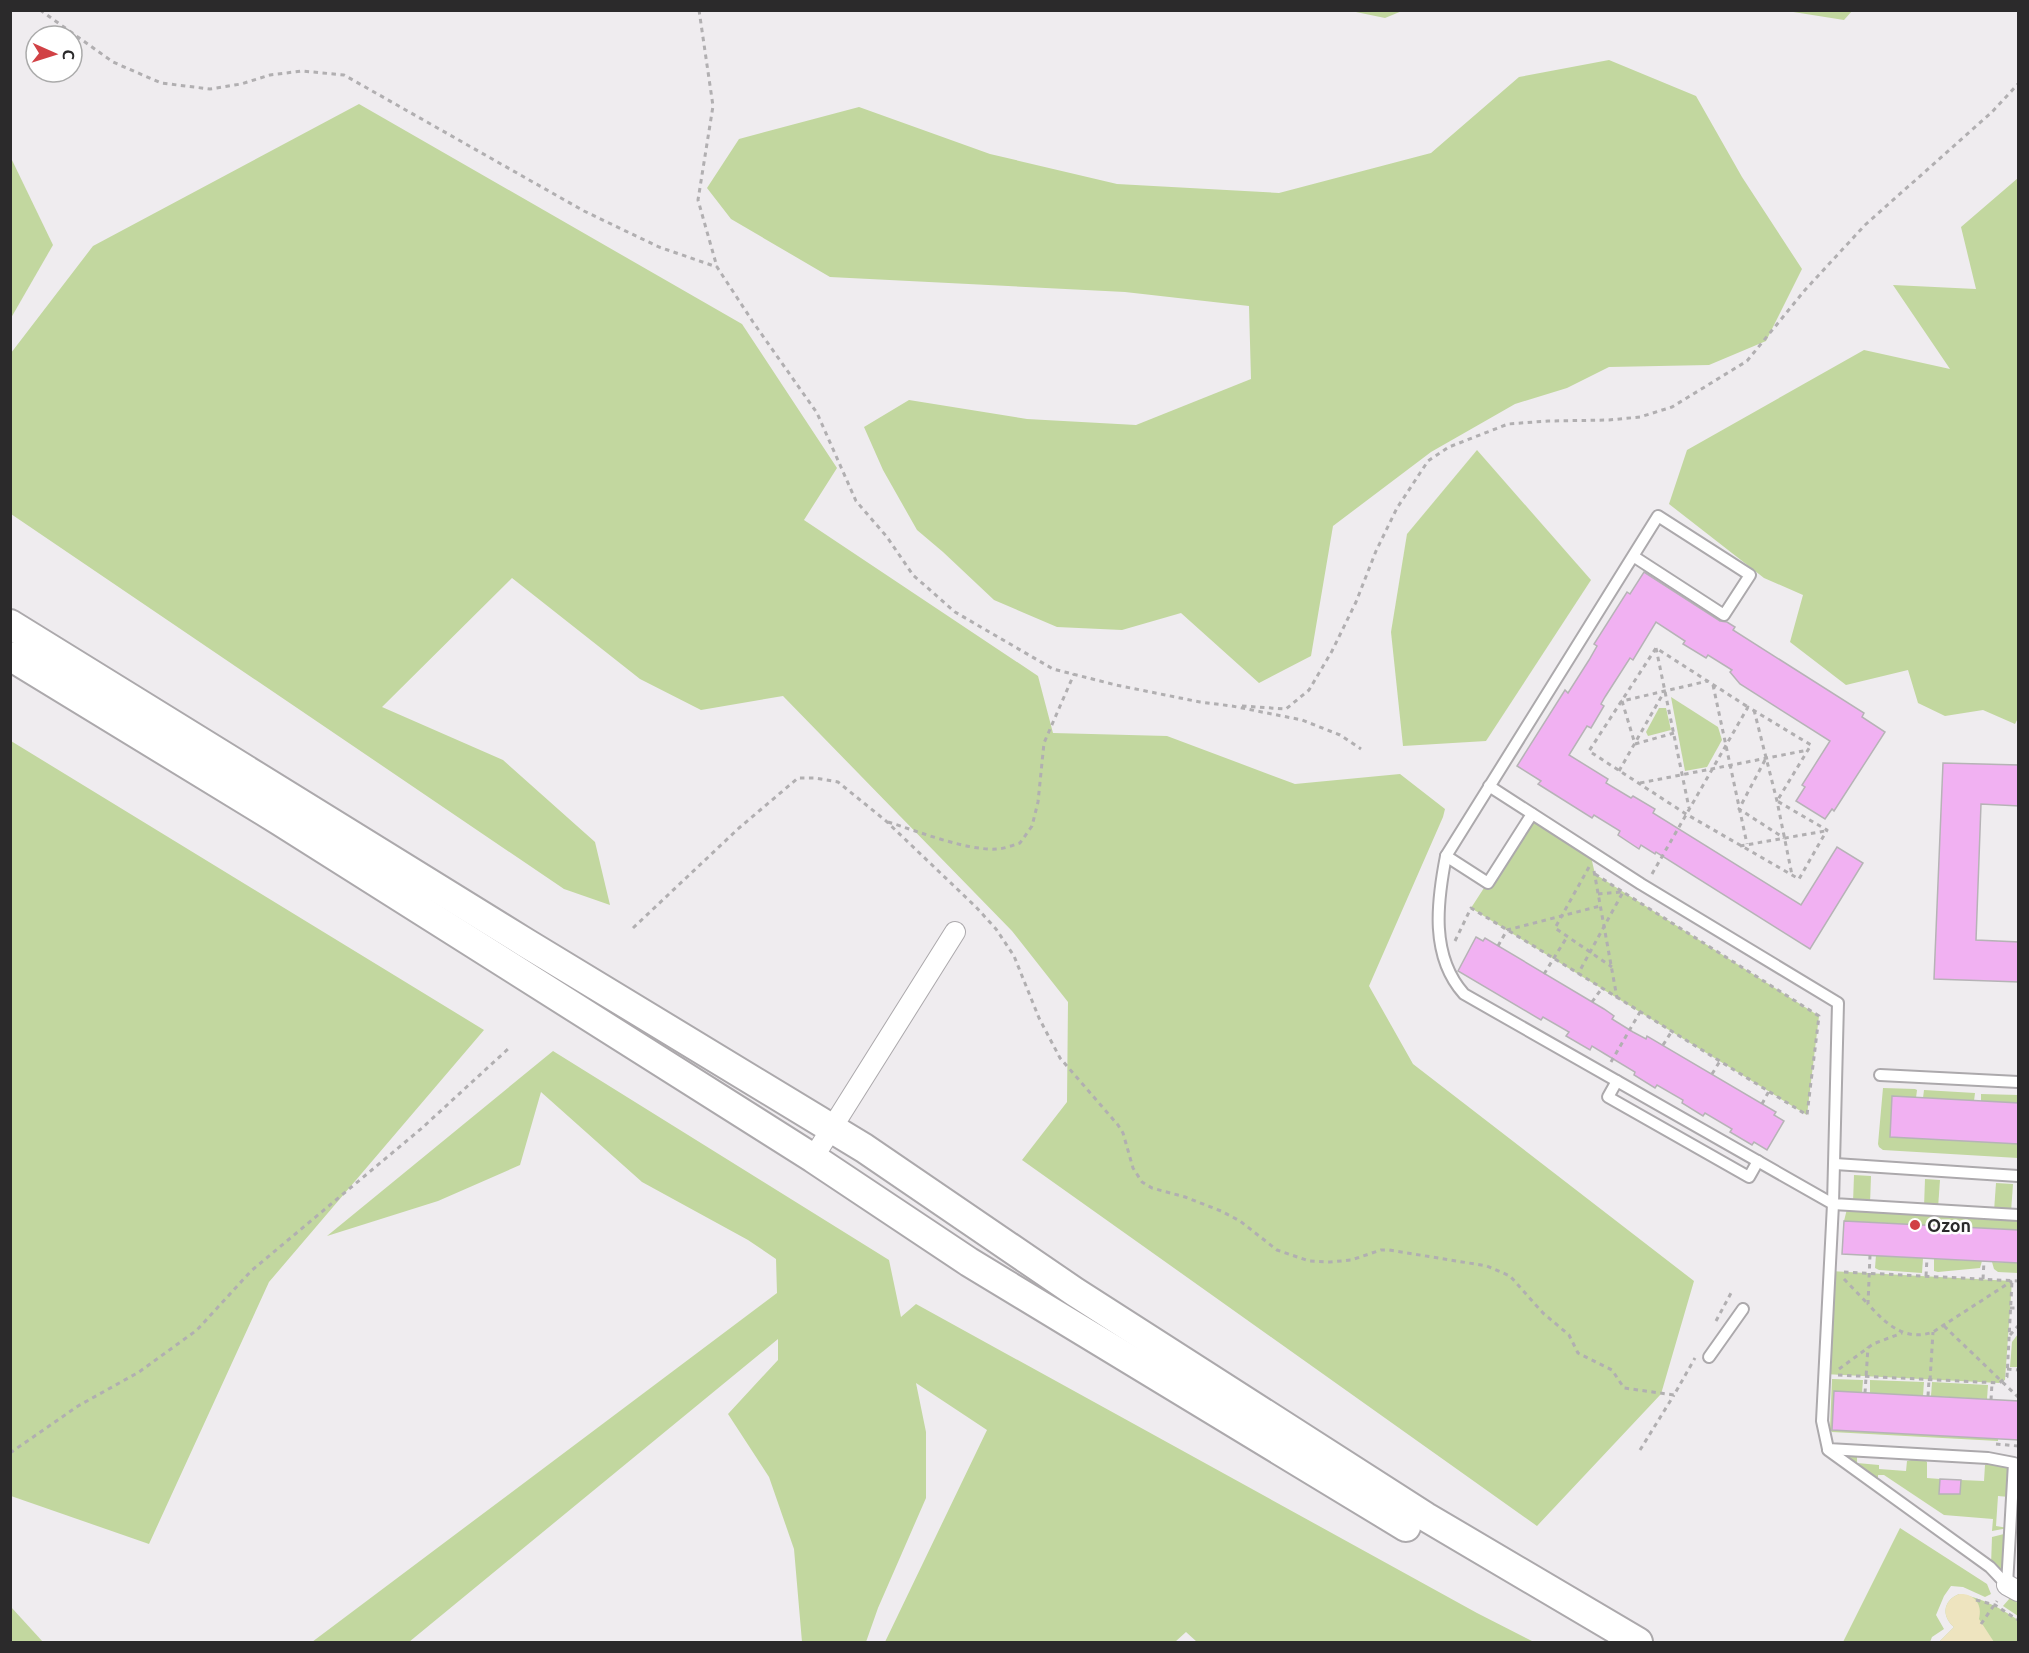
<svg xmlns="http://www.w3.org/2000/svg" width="2029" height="1653" viewBox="0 0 2029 1653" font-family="Ubuntu,sans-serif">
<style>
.green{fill:#c2d79f}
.sand{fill:#eee4bf}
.building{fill:#f1b1f2;stroke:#b6b3b6;stroke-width:1.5}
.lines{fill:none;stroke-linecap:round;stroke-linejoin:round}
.lane-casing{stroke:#aca9ac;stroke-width:14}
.street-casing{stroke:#aca9ac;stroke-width:22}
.secondary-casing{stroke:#aca9ac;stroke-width:32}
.path{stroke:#b1afb1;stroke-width:3;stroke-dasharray:4.5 4.5;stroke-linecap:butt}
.lane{stroke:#fff;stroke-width:10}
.street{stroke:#fff;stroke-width:20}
.secondary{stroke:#fff;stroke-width:28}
.poi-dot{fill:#d14145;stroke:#fff;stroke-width:2}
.labels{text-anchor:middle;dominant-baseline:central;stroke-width:5;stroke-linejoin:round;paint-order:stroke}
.poi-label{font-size:18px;font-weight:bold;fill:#2b2a2b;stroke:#fff;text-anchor:start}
</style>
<rect width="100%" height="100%" fill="#efecef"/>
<g class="green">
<path d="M1351,11L1402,10V11L1385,18Z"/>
<path d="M1787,11L1852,10V11L1844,20Z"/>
<path d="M1609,60L1696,96L1742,177L1802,269L1766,341L1709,365L1609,367L1567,388L1515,404L1431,452L1333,526L1311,656L1259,683L1181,613L1122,630L1057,627L994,600L943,552L917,530L883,470L864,427L909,400L1027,419L1136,425L1251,379L1249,306L1125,292L830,277L731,219L707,188L739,139L859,107L990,154L1117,184L1279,193L1431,153L1519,77Z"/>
<path d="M359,104L742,324L837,468L804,520L1038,676L1053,733L1167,736L1295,784L1400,774L1445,809L1443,817L1369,986L1413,1064L1694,1281L1661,1394L1537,1526L1022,1160L1067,1102L1068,1002L1012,931L783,696L701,710L640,679L512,578L382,707L503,760L595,842L610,905L564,889L11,514V353L93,246Z"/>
<path d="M11,158L53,245L11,318L10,158Z"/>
<path d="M2018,178V718L2015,724L1983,710L1945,716L1918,703L1908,670L1846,685L1790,642L1803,595L1764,578L1669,504L1687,450L1864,350L1950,369L1893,285L1976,289L1961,227Z"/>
<path d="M1477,450L1591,580L1486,741L1403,746L1391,632L1407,534Z"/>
<path d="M1671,697L1718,727L1722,740L1707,767L1685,771Z"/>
<path d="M1659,708H1666L1671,730L1648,736L1646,732Z"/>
<path d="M11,741L484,1030L269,1282L149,1544L11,1496Z"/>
<path d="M1532,814L1595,854L1592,861L1595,874L1819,1016L1807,1115L1471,908Z"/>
<path d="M553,1051L889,1260L901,1317L916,1304L1477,1613L1534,1642H1197L1186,1632L1175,1642H885L987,1430L916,1383L926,1432V1498L878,1608L866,1642H802L794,1549L769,1477L728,1414L778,1360V1339L409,1642H312L777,1293L776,1259L748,1240L642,1182L541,1092L520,1165L438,1201L327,1236Z"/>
<path d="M1883,1088L1915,1089L1917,1090L1916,1098L2018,1144V1158L1883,1150L1879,1147L1878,1144Z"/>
<path d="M1924,1090L1975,1093L1974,1101L1923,1098Z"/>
<path d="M1981,1094L2018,1095V1103L1981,1101Z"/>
<path d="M1854,1175L1871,1176L1870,1204L1853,1203Z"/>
<path d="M1925,1179L1940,1180L1938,1208L1924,1207Z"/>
<path d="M1996,1183L2013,1184L2011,1212L1994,1211Z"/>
<path d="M1847,1209L2018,1219V1230L1844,1221Z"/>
<path d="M1876,1255L1923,1258L1922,1273L1879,1270L1875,1268Z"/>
<path d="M1934,1259L1982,1261L1980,1268L1938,1272L1934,1271Z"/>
<path d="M1992,1262L2018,1263V1273L1998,1272L1994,1269Z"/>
<path d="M1830,1271L2012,1281L2005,1380L1999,1383L1824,1374Z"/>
<path d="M2018,1334V1367H2010L2012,1342Z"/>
<path d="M1832,1379L1863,1380L1862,1393L1834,1392L1832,1430L1998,1439V1441L1832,1432L1830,1430Z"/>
<path d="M1870,1380L1924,1382L1923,1396L1870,1393Z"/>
<path d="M1932,1382L1988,1385L1987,1399L1931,1396Z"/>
<path d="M1841,1454H1857V1463L1879,1465V1469L1906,1471L1907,1461L1915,1459H1923L1927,1462V1478L1940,1479L1939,1494H1960L1961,1480L1984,1481L1985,1465C1994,1463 2002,1464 2010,1469L2009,1497L1998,1496L1996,1526L2008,1528L1992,1531L1993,1519L1944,1515L1884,1475H1878V1478Z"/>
<path d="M1900,1528L1987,1584L1991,1594L1985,1597L1963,1587L1951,1586L1944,1596L1936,1615L1944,1629L1932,1637L1930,1642H1843Z"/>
<path d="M2008,1533L2004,1570L1999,1569L1991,1565L1992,1537Z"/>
<path d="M1959,1594C1981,1597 2000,1608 2018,1620V1642H1939L1954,1627C1942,1617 1942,1601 1959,1594Z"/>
<path d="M2010,1598L2018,1603V1616L2003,1606Z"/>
<path d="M10,1607H11L43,1642H11Z"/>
</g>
<path class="sand" d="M1959,1594C1974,1593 1983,1604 1979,1619L1994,1642H1939L1954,1627C1942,1617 1942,1601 1959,1594Z"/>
<g class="building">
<path d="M1644,572L1720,621L1727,622L1735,627L1733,630L1864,713L1862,717L1885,732L1834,811L1832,809L1825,819L1796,801L1805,787L1802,785L1830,741L1740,684L1730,672L1732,670L1708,655L1706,658L1683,644L1685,641L1656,622L1633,660L1630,658L1605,697L1601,704L1604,706L1591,728L1587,726L1569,755L1608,779L1606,783L1631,798L1633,796L1655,809L1653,813L1801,905L1837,847L1863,863L1810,949L1656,852L1655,854L1641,845L1639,849L1618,835L1620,831L1594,815L1592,818L1538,784L1541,781L1517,766L1565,690L1568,693L1589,660L1597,646L1594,644L1627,592L1630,594Z"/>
<path d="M1943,763L2019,765V806L1981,804L1976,940L2019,942V982L1934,979Z"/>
<path d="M1476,937L1483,941L1485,938L1604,1009L1614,1016L1612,1019L1633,1032L1646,1039L1647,1036L1776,1112L1774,1115L1784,1121L1767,1150L1754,1142L1752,1145L1730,1132L1732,1129L1705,1113L1703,1116L1682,1103L1683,1100L1657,1085L1655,1088L1634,1075L1635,1072L1605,1054L1592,1046L1590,1050L1566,1036L1569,1032L1543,1017L1541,1020L1458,971Z"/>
<path d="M1892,1096L2019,1103V1144L1890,1137Z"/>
<path d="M1844,1221L2019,1230V1263L1842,1254Z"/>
<path d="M1834,1391L2019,1401V1440L1832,1430Z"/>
<path d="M1940,1479L1961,1480L1960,1494H1939Z"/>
</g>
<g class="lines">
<defs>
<g id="lane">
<path d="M1633,556L1724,615L1750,575L1658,516L1633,556L1446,856C1437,902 1430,956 1464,994L1833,1204L1822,1421L1828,1449L1988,1458L2014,1463L2007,1585"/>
<path d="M1489,786L1641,884L1838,1003L1833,1204L2018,1215"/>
<path d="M1446,856L1488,883L1532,814"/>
<path d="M1880,1075L2018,1082"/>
<path d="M1617,1081L1608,1097L1749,1177L1758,1161"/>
<path d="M1835,1164L2018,1176"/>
<path d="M1709,1357L1743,1309"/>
<path d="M1828,1450L1990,1567L2007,1585"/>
</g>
<g id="street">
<path d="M813,1158L955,932"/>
<path d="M2007,1585L2018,1591"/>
</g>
<g id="secondary">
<path d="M10,624L526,943L864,1148L1075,1292L1426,1517L1638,1642"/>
<path d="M10,656L280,821L813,1158L969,1262L1406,1527"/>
</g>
</defs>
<use href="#lane" class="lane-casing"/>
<use href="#street" class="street-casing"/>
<use href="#secondary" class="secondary-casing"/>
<g class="path">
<path d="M40,10L113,62L161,83L210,89L241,84L270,75L302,71L344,75L584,211L659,247L717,267L753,322L817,413L856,501L887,537L913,575L955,612L1053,669L1116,685L1200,702L1232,706L1302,720L1340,735L1361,749"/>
<path d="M699,10L713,106L698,200L717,267"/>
<path d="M1656,648L1689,808"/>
<path d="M1713,685L1747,844"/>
<path d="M1242,706L1286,709L1309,690L1332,651L1356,602L1376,551L1397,508L1428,461L1449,447L1508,424L1548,421L1609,420L1640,417L1672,407L1747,361L1805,290L1865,225L1992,112L2018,84"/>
<path d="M1754,710L1777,801L1792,875"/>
<path d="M1674,733L1635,744L1622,701L1708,681"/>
<path d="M1765,760L1739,809L1784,838"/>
<path d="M1619,771L1664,692"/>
<path d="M1640,783L1808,750"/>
<path d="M888,822C917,831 967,851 997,849C1004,849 1013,845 1020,843L1032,826L1038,802L1044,743L1074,674"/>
<path d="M1740,846L1825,831"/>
<path d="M1589,867L1555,928L1612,967"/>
<path d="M1594,871L1617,998"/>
<path d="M1595,874L1623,892"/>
<path d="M1652,874L1748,707L1811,745L1777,801L1827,830L1799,879L1686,814L1589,751L1656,648L1748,707"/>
<path d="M1598,894L1621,892"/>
<path d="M633,928L739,828L798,778H815L838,782L886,821L976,907L996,929L1014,956L1039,1018L1060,1058L1118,1125L1123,1133L1133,1168L1142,1182L1152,1188L1185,1197L1221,1211L1240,1221L1277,1250L1309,1261L1330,1262L1351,1260L1381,1250H1389L1487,1266L1510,1276L1543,1313L1569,1335L1578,1353L1612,1370L1624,1388L1674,1395L1695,1358"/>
<path d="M1455,941L1471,908C1584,976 1695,1046 1807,1115L1819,1016L1623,892L1578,974"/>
<path d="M1498,946L1507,930L1600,906"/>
<path d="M1544,974L1567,937"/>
<path d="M1592,1002L1602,988"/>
<path d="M1663,1045L1672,1031"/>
<path d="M1611,1062L1640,1012"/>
<path d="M1712,1074L1720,1061"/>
<path d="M1762,1104L1769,1091"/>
<path d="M1870,1255L1868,1304C1886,1324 1905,1342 1933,1332L2012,1281"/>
<path d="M1844,1272L2018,1281"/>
<path d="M1926,1276L1927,1258"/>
<path d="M1844,1279L1868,1304"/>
<path d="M1983,1279L1984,1261"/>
<path d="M2010,1308H2018"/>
<path d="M1716,1321L1731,1293"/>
<path d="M1944,1326L2018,1397"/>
<path d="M2010,1335L2018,1326"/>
<path d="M1839,1369L1873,1344L1902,1333"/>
<path d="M2007,1369L2018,1370"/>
<path d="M1838,1375L1999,1383L2007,1377L2012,1281"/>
<path d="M1930,1380L1933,1332"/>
<path d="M1865,1393L1868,1347"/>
<path d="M1928,1396L1929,1380"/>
<path d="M1991,1400L1992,1383"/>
<path d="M1996,1444L2018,1446"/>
<path d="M1640,1450L1674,1395"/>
<path d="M10,1453L78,1406L139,1372L197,1330L251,1271L422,1128L508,1049"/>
<path d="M1976,1600L1995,1605L2018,1620"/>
<path d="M1981,1624L1997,1601"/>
</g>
<use href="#lane" class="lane"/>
<use href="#street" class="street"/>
<use href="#secondary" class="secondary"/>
</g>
<circle class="poi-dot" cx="1915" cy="1225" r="6"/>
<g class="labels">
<g class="poi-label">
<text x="1927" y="1225">Ozon</text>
</g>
</g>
<rect width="2029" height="1653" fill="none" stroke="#2b2a2b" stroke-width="24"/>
<g transform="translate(54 54) rotate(93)"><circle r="28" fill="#ffffff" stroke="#aaaaaa" stroke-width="1.5"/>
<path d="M0-4.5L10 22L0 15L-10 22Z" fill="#d14145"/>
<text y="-9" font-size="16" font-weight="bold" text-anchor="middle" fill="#2b2a2b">С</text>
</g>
</svg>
